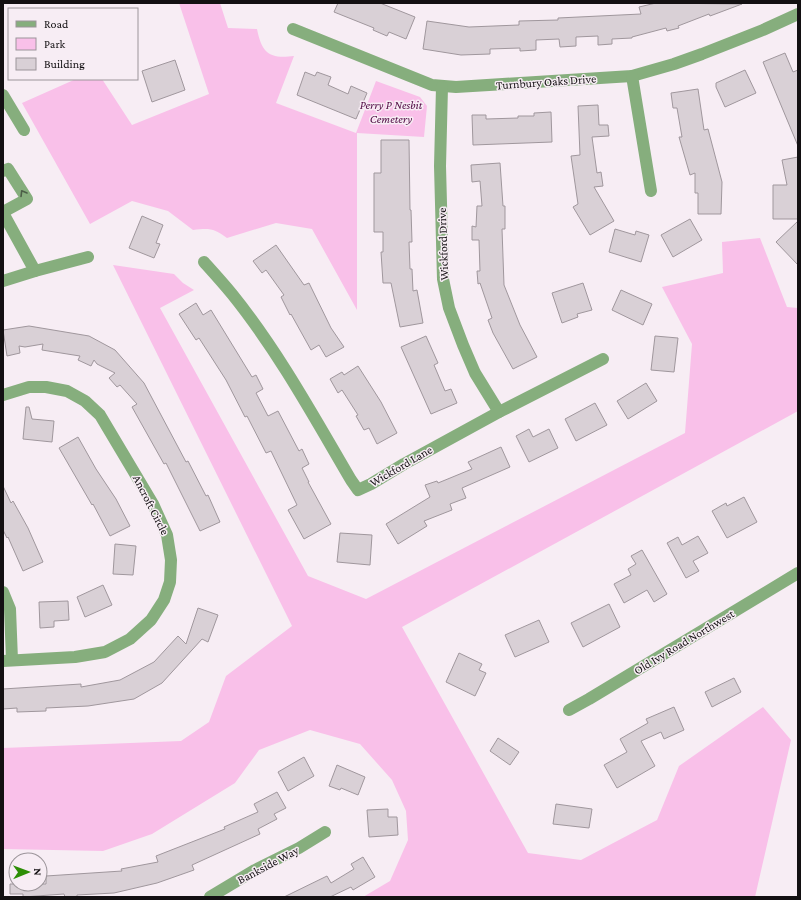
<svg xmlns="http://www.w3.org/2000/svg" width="801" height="900" viewBox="0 0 801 900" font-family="'Crimson Pro',serif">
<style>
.green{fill:#f9c0e9}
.building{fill:#d9d0d6;stroke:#a0979d}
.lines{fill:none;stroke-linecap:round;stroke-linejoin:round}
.minor{stroke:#86ae7d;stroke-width:12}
.oneway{stroke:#4c5f48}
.labels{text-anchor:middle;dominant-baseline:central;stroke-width:3;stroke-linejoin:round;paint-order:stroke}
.street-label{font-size:12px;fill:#131012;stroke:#f7edf4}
.park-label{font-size:12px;font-style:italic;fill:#510a44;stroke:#f7edf4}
</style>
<rect width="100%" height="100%" fill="#f7edf4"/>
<g class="green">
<path d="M179,3H220L228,28L257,29C262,54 270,59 294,56L276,103L356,133L376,81L420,97L427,106L424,137L357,133V310L312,229L276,223L227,238C214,228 209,228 193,230L168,211L132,201L90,224L22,103L76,79H102L132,125L209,94Z"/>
<path d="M760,238L787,307L798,308V411L402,627L528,853L581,860L657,820L679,766L763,707L791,740L755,897H363L390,881L408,840L406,811L392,780L360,744L310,730L259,750L235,783L152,834L103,851L3,849V748L181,741L209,722L226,676L292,626L113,265L174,274L183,283L194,290L160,308L308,576L366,599L685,433L692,344L662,287L723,273L722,242Z"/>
</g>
<g class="building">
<path d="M338,3H380L415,17L406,39L389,32L387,36L373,30L374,28L334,12Z"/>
<path d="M656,3L742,4L710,16L709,14L678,26L679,28L667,31L666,28L632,37V38L612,39V44L598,45V36L576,37V46L560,47L559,39L536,40V50L520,51V48L490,49V54L461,55L423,49L427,21L469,27L519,25V21L558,20V18L641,14L639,7Z"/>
<path d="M785,53L793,72L798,70V146L763,62Z"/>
<path d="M175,60L185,90L152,102L142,71Z"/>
<path d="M745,70L756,93L725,107L716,87V83Z"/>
<path d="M305,72L315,76L317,72L331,77L328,85L348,94L351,86L367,93L356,119L297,95Z"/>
<path d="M698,89L704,130L708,129L722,182L721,214H698V193H695V173L690,175L679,137H682L677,108H673L671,93Z"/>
<path d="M598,105L599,125H608L609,136L592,137L597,173L601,172L603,186L594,187L614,221L590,235L573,207L578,204L571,156L580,155L578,106Z"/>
<path d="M551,112L552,142L473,145L472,115H486V119L518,118V116H534V113Z"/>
<path d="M381,140H409L410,210H411L412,242H409L410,269H412L413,291L417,290L423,323L400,327L391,283H383L381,252H383V232H374V173H381Z"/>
<path d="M798,157V219H773V185H787L782,160Z"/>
<path d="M500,163L503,206H505V229H502L504,285L520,325L537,357L513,369L493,333L488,320L492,318L480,283L478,284L477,271H480L479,240H472V226L476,227L477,206H482L480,181L472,182L471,165Z"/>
<path d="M142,216L163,225L156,243L160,244L154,258L129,248Z"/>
<path d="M690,219L702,240L673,257L661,235Z"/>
<path d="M798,221V265L776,242Z"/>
<path d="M615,229L635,235L636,231L649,235L641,262L609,252Z"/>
<path d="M276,245L304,285L309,283L331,328L344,347L326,357L319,345L311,350L291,314L290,315L281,297L284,295L266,270L262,273L253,261Z"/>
<path d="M583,283L592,310L577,314L578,317L562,323L552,293Z"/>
<path d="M621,290L652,304L643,325L612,310Z"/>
<path d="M196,303L203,315L211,310L252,377L256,375L263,389L256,393L268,416L278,411L299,451L302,449L309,464L302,468L309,482H308L331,524L304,539L288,510L297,505L271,451L266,453L247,416L245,417L226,380L199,338L196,340L179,314Z"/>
<path d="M29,326L89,336L115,350L144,383L186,462L188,461L206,496L208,495L220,522L200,531L166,463L164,464L132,407L137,404L120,385L117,387L109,378L115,373L97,364L94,360L91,366L78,360L80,356L42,350L43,344L25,347L19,346L20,353L7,356L3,330Z"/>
<path d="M426,336L438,363L434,365L445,391L451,389L457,403L431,414L401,347Z"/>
<path d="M655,336L678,338L674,372L651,370Z"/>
<path d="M358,366L381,402L397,433L377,444L369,428L364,430L356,416L358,415L342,390L338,393L330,379L342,372L344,375Z"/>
<path d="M646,383L657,401L628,419L617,401Z"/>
<path d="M595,403L607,425L576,441L565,419Z"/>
<path d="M26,407H29L32,419L54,421L52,442L23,439Z"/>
<path d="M529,429L533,437L549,429L558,448L529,462L516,436Z"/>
<path d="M78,437L96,469L116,499L130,526L110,536L93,504L92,505L59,448Z"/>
<path d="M501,447L510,467L462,488L466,498L450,504L452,510L424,521L427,526L398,544L386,524L430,497L425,485L437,481L438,483L472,469L468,462Z"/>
<path d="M3,486L11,503L13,501L28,528L43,562L23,571L8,537L7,538L3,530Z"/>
<path d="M744,497L757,522L727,538L712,511L726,503L727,506Z"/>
<path d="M340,533L372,535L370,565L337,562Z"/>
<path d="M698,536L708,553L693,561L699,571L686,578L667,543L678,537L682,545Z"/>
<path d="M115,544L136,546L133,575L113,574Z"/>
<path d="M642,550L667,594L654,602L647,590L624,603L614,584L631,575L628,569L636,564L631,556Z"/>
<path d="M103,585L112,605L85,617L77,597Z"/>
<path d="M68,601L69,620L54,621V627L40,628L39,602Z"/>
<path d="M609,604L620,627L583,647L571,623Z"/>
<path d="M198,608L218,615L208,642L202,639L162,683L134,699L88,706L46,708V711L17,712V708L3,709V689L81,684V687L120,680L154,662L178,636L186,644Z"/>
<path d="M539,620L549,642L515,657L505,635Z"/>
<path d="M459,653L482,664L479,670L486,673L475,696L446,682Z"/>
<path d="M734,678L741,692L712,707L705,692Z"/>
<path d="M674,707L684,730L664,739L661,732L641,741L655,766L617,788L604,765L627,752L620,739L648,723L646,719Z"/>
<path d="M498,738L519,752L510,765L490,751Z"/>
<path d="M304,757L314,776L288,791L278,772Z"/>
<path d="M337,765L365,777L358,795L341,788L340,790L329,786Z"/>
<path d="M277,792L286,808L274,814L277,819L258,829L260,834L192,865L194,870L157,883L114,893L77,895V897H65L64,894L23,897V894H10V884H46V876L122,871L121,869L158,862L156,856L225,829L224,827L258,812L254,804Z"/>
<path d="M556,804L592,809L589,828L553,824Z"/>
<path d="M388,809V817H397L398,835L369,837L367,810Z"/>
<path d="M363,857L375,877L353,890L351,887L330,897H284L327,876L331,883L354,869L351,864Z"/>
</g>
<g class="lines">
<g class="minor">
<path d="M293,29L432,85L456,87L632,76L674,64L702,54L763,30L798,14"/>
<path d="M632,76L651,191"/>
<path d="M442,87L440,166L443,279L449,308L463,345L475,373L499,412"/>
<path d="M3,95L24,130"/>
<path d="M3,171L8,169L27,199L3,212"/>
<path d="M3,213L35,271L88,257"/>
<path d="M204,262C213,272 223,283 232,294C278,351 314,417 351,480L358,490L371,484L404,464L499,412L603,359"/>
<path d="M3,281L35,271"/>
<path d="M3,395L29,387H46L67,391L85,401L100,415L153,504L167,535L171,560L170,582L164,600L151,620L130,639L105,652L75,657L3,661"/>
<path d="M3,592L10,609L12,660"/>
<path d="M569,710L589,699L798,573"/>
<path d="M210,897L255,870L299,848L325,832"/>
</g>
</g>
<defs><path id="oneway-chevron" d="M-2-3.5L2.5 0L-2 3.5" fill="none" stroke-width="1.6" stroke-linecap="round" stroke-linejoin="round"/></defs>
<use class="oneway" href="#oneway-chevron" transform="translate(23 193) rotate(-121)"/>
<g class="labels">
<g class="street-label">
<text transform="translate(546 82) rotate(-4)">Turnbury Oaks Drive</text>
<text transform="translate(443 244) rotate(-92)">Wickford Drive</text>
<text transform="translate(401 466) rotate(-30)">Wickford Lane</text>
<text transform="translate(151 505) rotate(63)">Ancroft Circle</text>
<text transform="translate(684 642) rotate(-31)">Old Ivy Road Northwest</text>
<text transform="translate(268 865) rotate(-28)">Bankside Way</text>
</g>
<g class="park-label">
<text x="391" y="105">Perry P Nesbit<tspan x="391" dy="14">Cemetery</tspan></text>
</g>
</g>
<rect width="801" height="900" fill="none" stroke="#131012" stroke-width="8"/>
<rect x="8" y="8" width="130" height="72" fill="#f7edf4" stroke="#9c959a"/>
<rect x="16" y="21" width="20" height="6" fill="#86ae7d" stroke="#9c959a"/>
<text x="44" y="28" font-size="12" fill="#131012">Road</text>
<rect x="16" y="38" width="20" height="12" fill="#f9c0e9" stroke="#9c959a"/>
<text x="44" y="48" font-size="12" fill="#131012">Park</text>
<rect x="16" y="58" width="20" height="12" fill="#d9d0d6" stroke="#9c959a"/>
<text x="44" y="68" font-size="12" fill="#131012">Building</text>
<g transform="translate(28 872) rotate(89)"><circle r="19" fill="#f7edf4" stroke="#9c959a"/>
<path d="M0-3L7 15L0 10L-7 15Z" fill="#2d8e05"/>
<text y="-6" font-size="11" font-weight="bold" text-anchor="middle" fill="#131012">N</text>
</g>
</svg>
